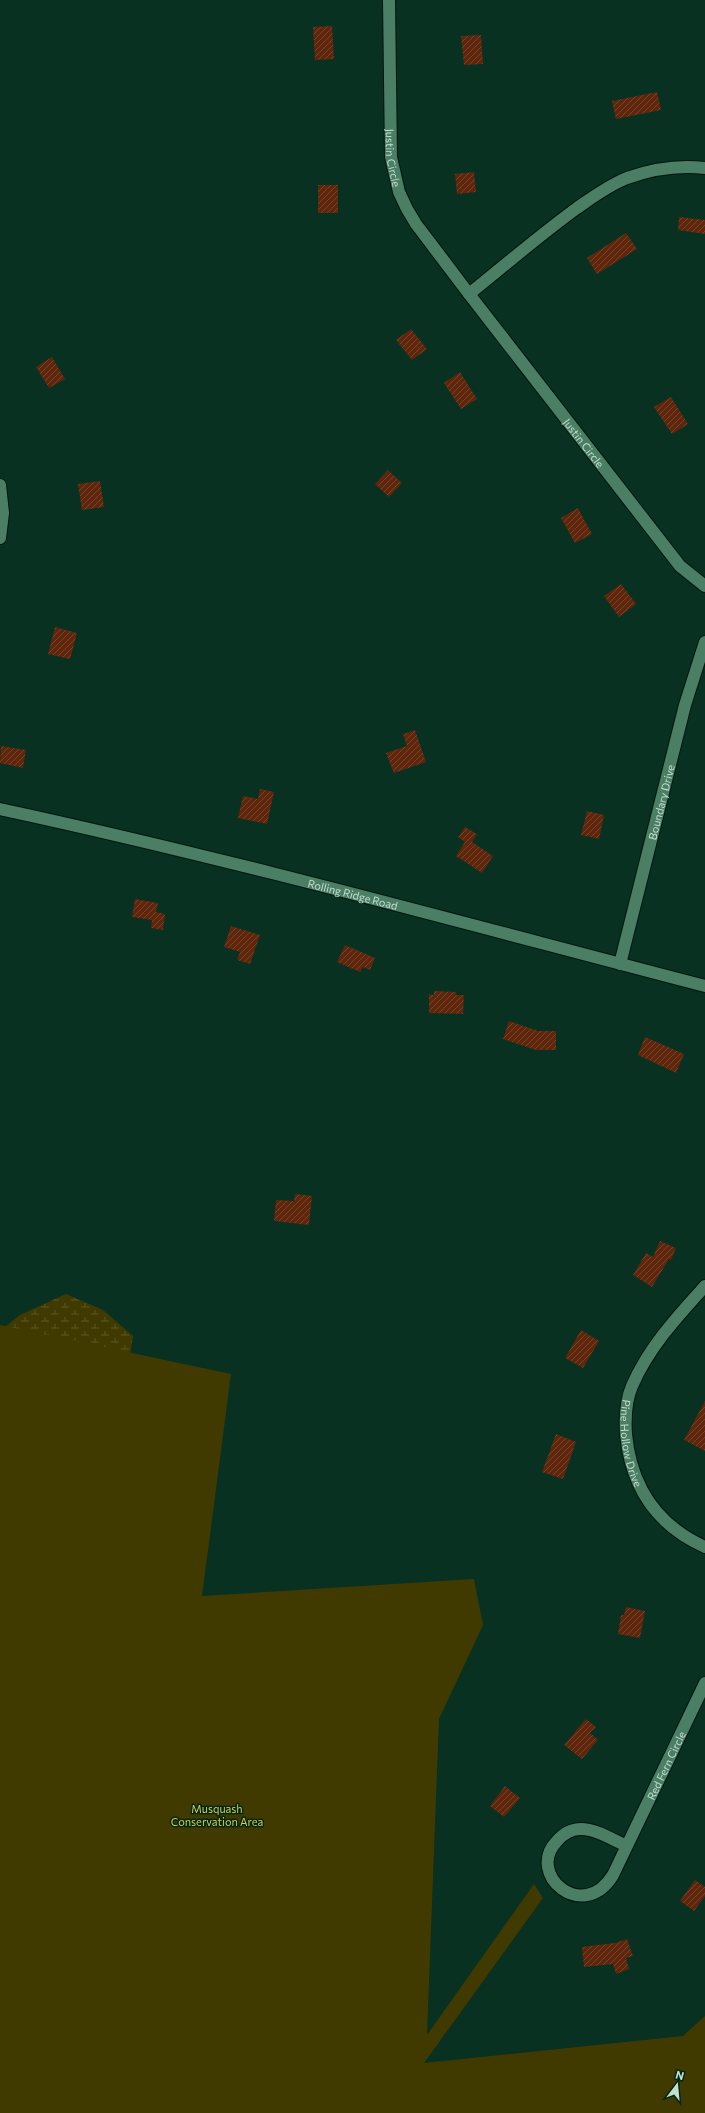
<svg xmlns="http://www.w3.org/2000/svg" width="705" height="2113" viewBox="0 0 705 2113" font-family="Commissioner,sans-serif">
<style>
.wetland{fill:url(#wetland-marsh)}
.park{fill:#413a00}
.building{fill:url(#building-hatch)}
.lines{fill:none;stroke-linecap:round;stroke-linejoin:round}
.minor-casing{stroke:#00170c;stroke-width:14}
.minor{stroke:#4a7e65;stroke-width:12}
.labels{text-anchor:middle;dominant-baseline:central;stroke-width:3;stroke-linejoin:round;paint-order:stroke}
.street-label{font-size:11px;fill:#c3ddcf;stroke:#002717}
.park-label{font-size:11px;fill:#dacb4e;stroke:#002717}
</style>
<defs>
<pattern id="wetland-marsh" width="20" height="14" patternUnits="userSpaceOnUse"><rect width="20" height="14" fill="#413a00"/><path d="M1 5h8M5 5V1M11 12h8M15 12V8" fill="none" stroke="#5b5624"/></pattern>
<pattern id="building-hatch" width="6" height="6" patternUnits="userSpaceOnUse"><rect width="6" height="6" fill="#5f260c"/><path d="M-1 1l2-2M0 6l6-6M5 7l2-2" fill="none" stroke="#74452e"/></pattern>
</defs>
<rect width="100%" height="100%" fill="#083121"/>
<path class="wetland" d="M66,1294L103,1310L133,1336L126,1382L0,1331L20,1315Z"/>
<path class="park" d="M0,1325L231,1374L202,1596L474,1579L483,1625L439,1719L427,2035L534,1884L543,1898L424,2063L683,2036L705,2016V2113H0Z"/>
<g class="building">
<path d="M332,26L334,59L315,60L313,27Z"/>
<path d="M481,35L483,64L464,65L461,36Z"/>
<path d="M657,92L661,110L616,119L612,101Z"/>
<path d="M474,172L476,192L457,194L455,174Z"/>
<rect x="318" y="185" width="20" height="28"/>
<path d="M679,217L705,220V234L678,230Z"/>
<path d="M626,233L637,249L597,274L587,258Z"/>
<path d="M411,329L427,349L412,360L396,340Z"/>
<path d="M52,357L65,379L49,388L36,367Z"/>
<path d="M460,372L477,399L461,409L444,383Z"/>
<path d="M671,397L688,424L672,434L654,407Z"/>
<path d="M388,470L402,483L389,497L375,484Z"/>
<path d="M100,481L104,507L82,510L78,484Z"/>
<path d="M578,508L592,534L575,543L561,518Z"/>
<path d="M621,584L636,604L619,617L604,596Z"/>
<path d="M55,627L77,633L70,659L48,654Z"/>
<path d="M415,730L426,762L394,773L386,753L407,746L403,734Z"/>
<path d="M1,746L26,750L23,768L0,763Z"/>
<path d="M260,789L274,792L267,824L238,818L243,796L258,799Z"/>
<path d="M587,811L604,815L599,839L581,835Z"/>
<path d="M465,827L477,834L472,842L493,856L482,873L456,856L465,842L458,837Z"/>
<path d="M135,899L158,903L156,912L165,914L163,930L151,928L152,920L132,917Z"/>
<path d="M231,926L260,935L250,964L237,960L240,952L224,947Z"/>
<path d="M345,945L375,958L370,970L363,967L360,972L337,962Z"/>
<path d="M434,991L456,992V995H464L463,1014L429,1013V994L434,995Z"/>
<path d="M509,1021L538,1031H556V1050H536L503,1039Z"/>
<path d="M645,1037L684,1054L676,1073L638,1055Z"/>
<path d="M295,1194L312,1196L309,1225L274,1221L276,1200L294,1201Z"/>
<path d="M660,1241L676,1248L671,1260L669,1259L652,1287L633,1275L646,1253L653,1257Z"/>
<path d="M581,1330L599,1341L583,1368L565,1358Z"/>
<path d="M705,1401V1451L684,1440Z"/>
<path d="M556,1434L576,1442L563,1479L542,1472Z"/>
<path d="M626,1607L645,1611L640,1638L618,1634L621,1615H624Z"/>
<path d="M586,1719L596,1727L590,1733L598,1740L582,1759L564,1745Z"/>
<path d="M505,1786L520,1798L504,1817L490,1806Z"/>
<path d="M695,1880L705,1887V1896L694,1911L680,1901Z"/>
<path d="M627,1939L633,1956L626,1958L629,1969L616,1974L613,1964L584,1967L582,1947L615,1943Z"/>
</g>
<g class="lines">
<defs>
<g id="minor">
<path id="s1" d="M389,0L391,157L399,192L407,209L416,224L469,294L680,566L705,586"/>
<path d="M469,294C505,265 540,235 577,208C593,197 609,185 627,178C652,169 679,165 705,168"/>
<path d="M0,485L3,513L0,538"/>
<path id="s2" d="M0,809C237,860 470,925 705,986"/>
<path id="s3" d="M620,964L685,705L705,642"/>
<path id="s4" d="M705,1286C677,1317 649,1347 632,1386C626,1400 625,1418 626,1434C631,1487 656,1525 705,1547"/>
<path id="s5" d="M627,1846C613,1840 596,1829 581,1829C572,1829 563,1834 557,1841C525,1874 583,1924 613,1875L705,1683"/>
</g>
</defs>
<use href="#minor" class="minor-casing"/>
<use href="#minor" class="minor"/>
</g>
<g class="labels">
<g class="street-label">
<text stroke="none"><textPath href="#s1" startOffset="158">Justin Circle</textPath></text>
<text stroke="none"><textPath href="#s1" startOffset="505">Justin Circle</textPath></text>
<text stroke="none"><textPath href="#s3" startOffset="167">Boundary Drive</textPath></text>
<text stroke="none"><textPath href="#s2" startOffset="363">Rolling Ridge Road</textPath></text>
<text stroke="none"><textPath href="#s4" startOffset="183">Pine Hollow Drive</textPath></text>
<text stroke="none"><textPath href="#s5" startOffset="314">Red Fern Circle</textPath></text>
</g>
<g class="park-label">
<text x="217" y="1808">Musquash<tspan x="217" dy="13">Conservation Area</tspan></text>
</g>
</g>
<g transform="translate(677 2085) rotate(16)" stroke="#002717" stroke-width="3" paint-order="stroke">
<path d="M0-3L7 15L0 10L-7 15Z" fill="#c3ddcf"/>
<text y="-6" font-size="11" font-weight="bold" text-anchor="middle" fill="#c3ddcf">N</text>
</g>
</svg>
